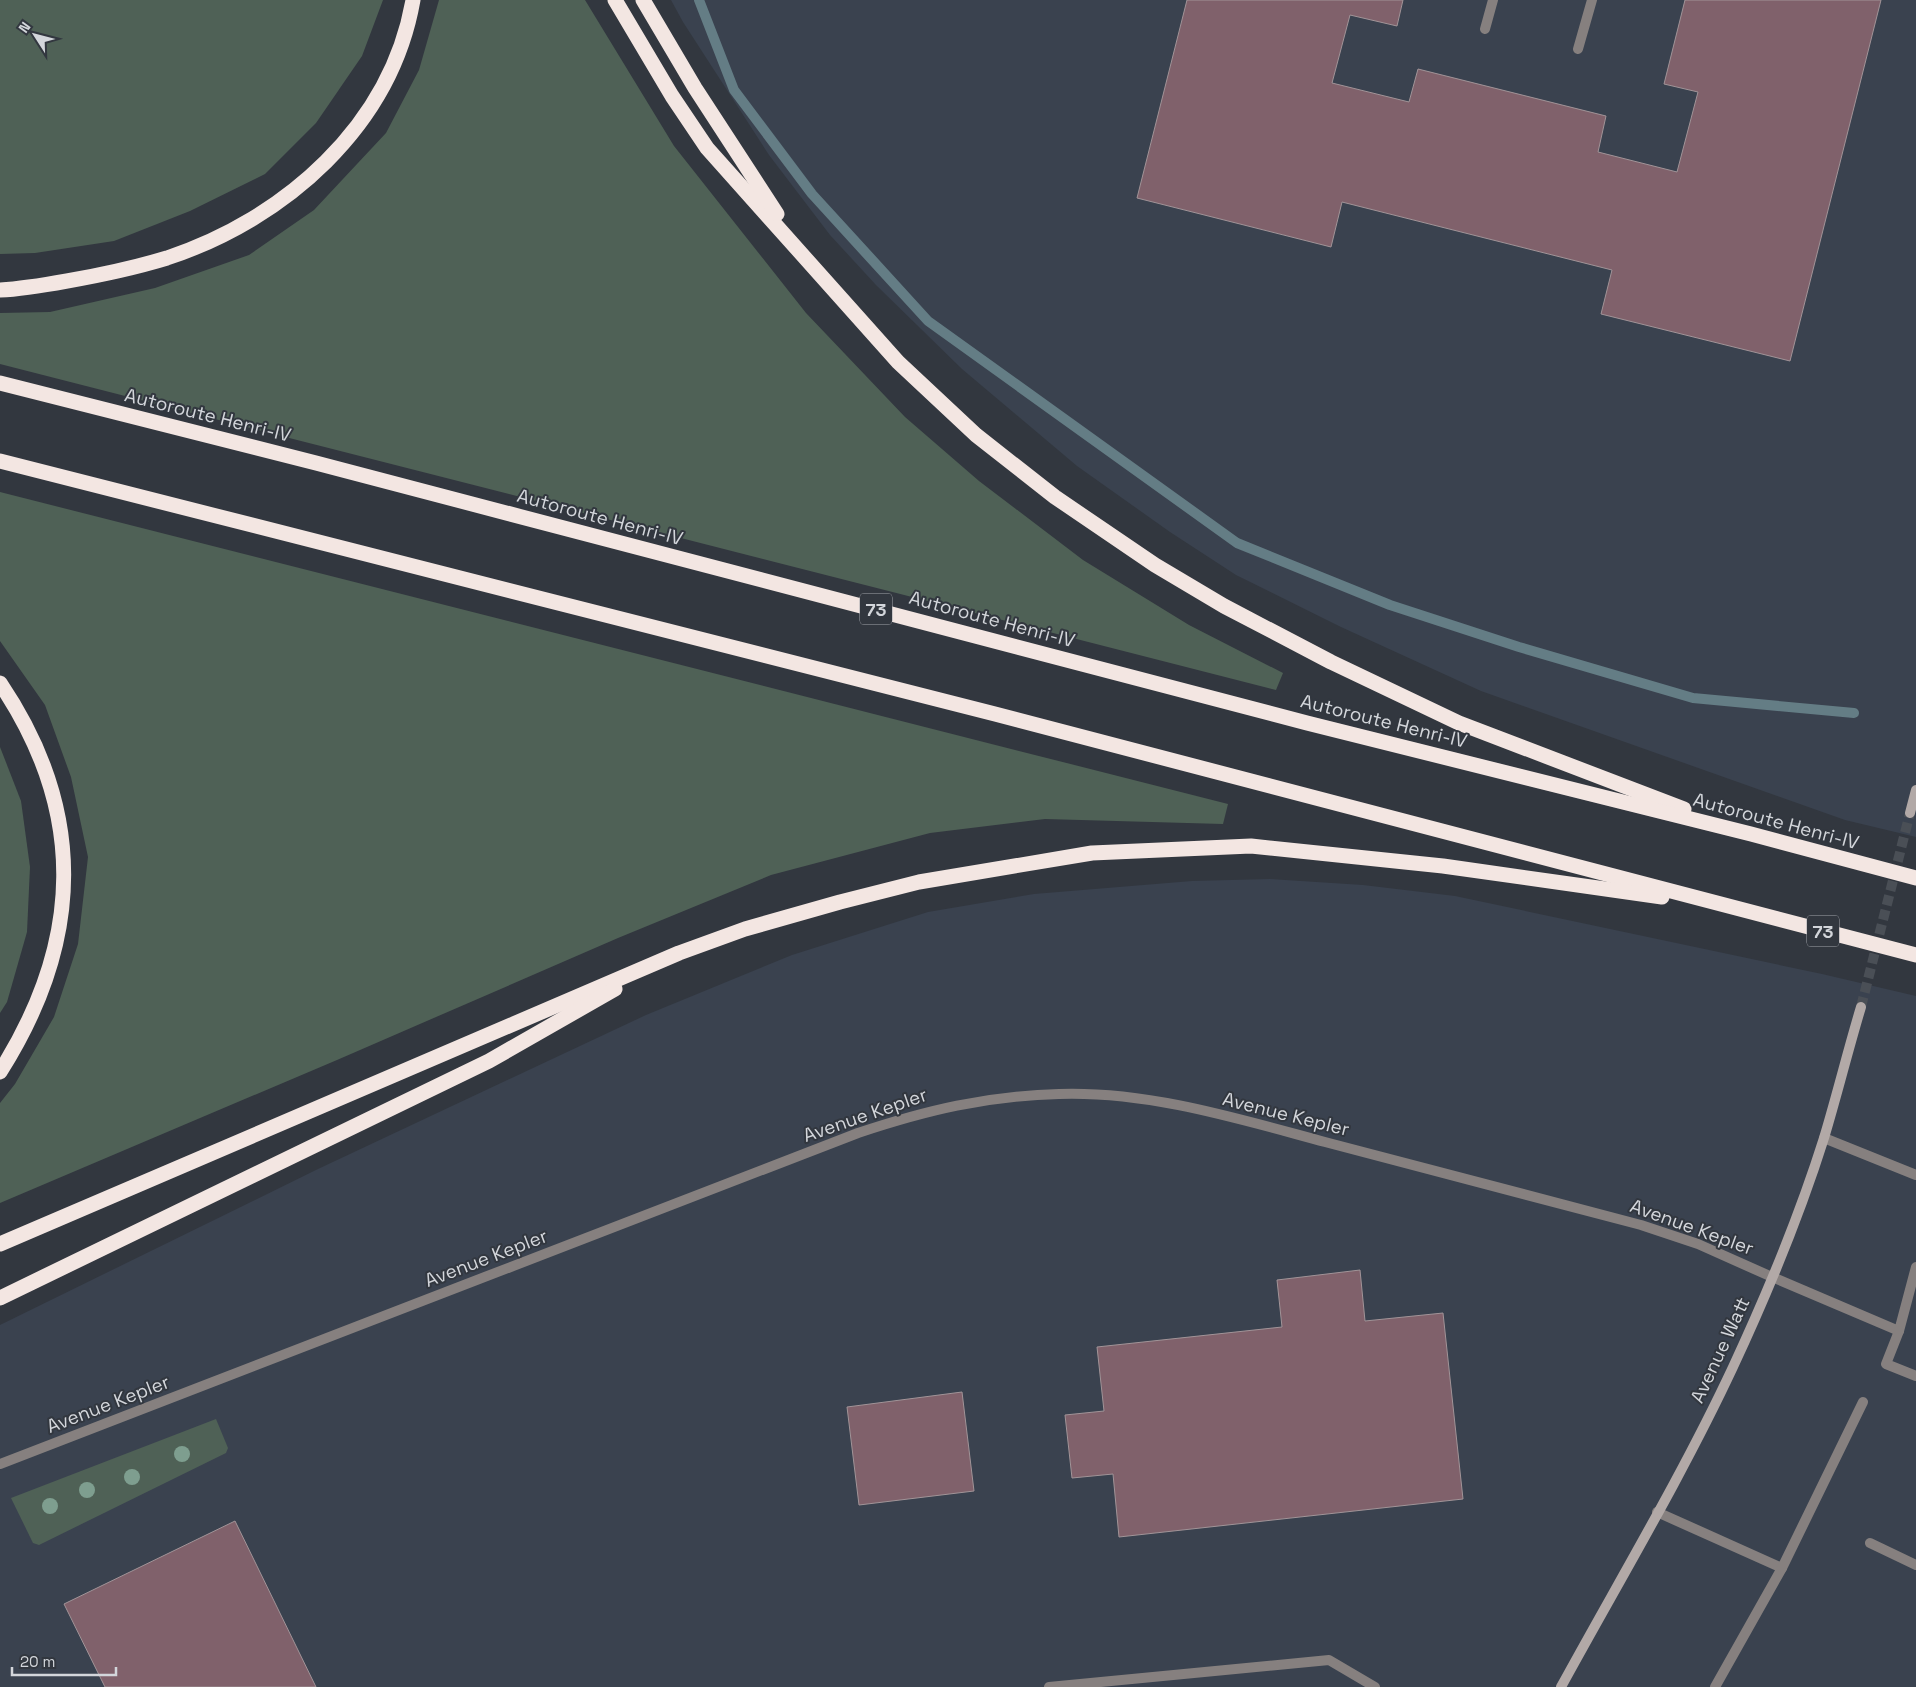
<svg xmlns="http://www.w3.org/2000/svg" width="1916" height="1687" viewBox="0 0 1916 1687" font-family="'Space Grotesk',sans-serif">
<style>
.built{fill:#3a424f}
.green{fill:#4f6156}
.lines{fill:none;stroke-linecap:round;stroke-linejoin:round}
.stream{stroke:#647d85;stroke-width:10}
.building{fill:#80616b;stroke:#a19498}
.secondary-tunnel{stroke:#4a4f56;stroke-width:10;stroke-dasharray:10 5;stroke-linecap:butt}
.lane{stroke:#86807f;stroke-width:10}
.street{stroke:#86807f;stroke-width:10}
.secondary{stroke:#b2a9a7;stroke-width:10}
.highway{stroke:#f3e6e2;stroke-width:15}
.tree{fill:#7e9e8f}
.labels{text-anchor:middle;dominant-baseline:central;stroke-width:4;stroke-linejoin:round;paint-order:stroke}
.shield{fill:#32373f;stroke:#a3a6ac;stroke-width:1}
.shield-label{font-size:18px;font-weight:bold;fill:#d3d6db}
.street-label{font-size:19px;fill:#d3d6db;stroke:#32373f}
</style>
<rect width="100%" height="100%" fill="#32373f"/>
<g class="built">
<path d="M671,0H1916V837L1845,820L1481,691L1341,627L1236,575L1170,532L1077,466L962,369L876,285L830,235L769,155L683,22Z"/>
<path d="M1270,879L1363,885L1455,896L1822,974L1916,996V1687H0V1325L318,1169L646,1015L792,955L928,912L1034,894L1192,881Z"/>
</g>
<g class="green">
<path d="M0,0H383L362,56L316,123L265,174L190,211L114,241L35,253L0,254Z"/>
<path d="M439,0H585L674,146L806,313L905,417L979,481L1083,560L1189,625L1283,673L1276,690L0,364V313L50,312L155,288L249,255L314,210L386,133L419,70Z"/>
<path d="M0,492L1228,804L1223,824L1045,819L930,833L771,875L618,938L337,1060L0,1203V1103L15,1084L54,1017L78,944L88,857L71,777L45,705L0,641Z"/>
<path d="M0,747L21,801L30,867L27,932L7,1002L0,1013Z"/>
<path d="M216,1419L228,1448L226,1453L39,1545L33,1543L11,1498Z"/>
</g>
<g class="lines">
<path class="stream" d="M699,0L734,90L812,194L928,321L1237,543L1390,605L1519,647L1693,698L1854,713"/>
</g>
<g class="building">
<path d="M1187,0H1403L1397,26L1350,15L1332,83L1409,102L1418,69L1606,116L1598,152L1677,172L1698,92L1664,84L1685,0H1881L1790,361L1601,314L1612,270L1342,202L1331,247L1137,198Z"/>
<path d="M1360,1270L1365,1321L1443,1313L1463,1499L1119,1537L1113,1474L1072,1478L1065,1415L1104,1411L1097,1347L1282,1327L1277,1280Z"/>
<path d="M962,1392L974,1491L859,1505L847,1407Z"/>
<path d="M235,1521L316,1687H105L64,1604Z"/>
</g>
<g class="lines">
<path class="secondary-tunnel" d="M1861,1007L1910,813"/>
<g class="lane">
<path d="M1485,29L1493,0"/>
<path d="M1578,49L1592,0"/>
<path d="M1824,1138L1916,1175"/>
<path d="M1772,1277L1899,1331L1916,1267"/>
<path d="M1899,1331L1886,1364L1916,1376"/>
<path d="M1657,1512L1782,1568"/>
<path d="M1870,1543L1916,1565"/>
<path d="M1049,1687L1329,1660L1375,1687"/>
<path d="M1715,1687L1782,1568L1863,1402"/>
</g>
<path class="street" d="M0,1464L858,1133C927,1110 986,1096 1059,1094C1149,1091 1239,1119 1325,1142C1430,1169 1535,1197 1641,1225L1698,1244L1772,1277"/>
<g class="secondary">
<path d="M1910,813L1916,790"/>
<path d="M1561,1687C1619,1581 1682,1476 1733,1367C1767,1294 1800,1214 1824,1138C1837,1095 1848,1050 1861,1007"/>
</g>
<g class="highway">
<path d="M615,0L672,96L707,148L898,362L976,435L1055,497L1155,565L1224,606L1331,662L1459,723L1684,809"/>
<path d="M643,0L695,88L777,214"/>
<path d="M0,290C22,289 45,285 67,281C101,275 134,268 167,258C285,219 391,126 413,0"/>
<path d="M0,383L316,463L1307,723L1751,834L1916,878"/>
<path d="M0,461L995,714L1916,955"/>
<path d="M0,683C87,812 83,941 0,1072"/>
<path d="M0,1244L679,953L745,929L840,902L919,882L1092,853L1251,846L1443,866L1662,897"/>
<path d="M0,1298L489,1061L615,989"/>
</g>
</g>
<g class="tree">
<circle cx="182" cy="1454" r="8"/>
<circle cx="132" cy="1477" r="8"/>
<circle cx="87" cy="1490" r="8"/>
<circle cx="50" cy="1506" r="8"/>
</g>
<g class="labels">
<g class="shield">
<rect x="860" y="593.5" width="32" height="31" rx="4"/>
<rect x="1807" y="915.5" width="32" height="31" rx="4"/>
</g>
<g class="shield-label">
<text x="876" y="609">73</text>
<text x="1823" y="931">73</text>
</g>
<g class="street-label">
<text transform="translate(208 415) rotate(14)">Autoroute Henri-IV</text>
<text transform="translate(600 517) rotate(15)">Autoroute Henri-IV</text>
<text transform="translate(992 619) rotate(15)">Autoroute Henri-IV</text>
<text transform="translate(1384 721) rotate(14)">Autoroute Henri-IV</text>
<text transform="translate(1776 821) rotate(15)">Autoroute Henri-IV</text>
<text transform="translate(1286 1114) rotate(14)">Avenue Kepler</text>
<text transform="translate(865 1115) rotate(-19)">Avenue Kepler</text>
<text transform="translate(1692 1227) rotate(20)">Avenue Kepler</text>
<text transform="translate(486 1258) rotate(-21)">Avenue Kepler</text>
<text transform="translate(1720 1350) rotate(-65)">Avenue Watt</text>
<text transform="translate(108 1404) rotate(-21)">Avenue Kepler</text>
</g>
</g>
<g transform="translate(35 35) rotate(306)" stroke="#32373f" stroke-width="4" paint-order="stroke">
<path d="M0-4L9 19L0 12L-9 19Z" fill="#d3d6db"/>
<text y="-8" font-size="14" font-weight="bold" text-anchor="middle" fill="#d3d6db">N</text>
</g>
<path d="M12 1667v8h104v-8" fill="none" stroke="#d3d6db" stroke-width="2.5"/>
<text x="20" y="1667" font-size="15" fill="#d3d6db" stroke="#32373f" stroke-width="4" paint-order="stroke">20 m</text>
</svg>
